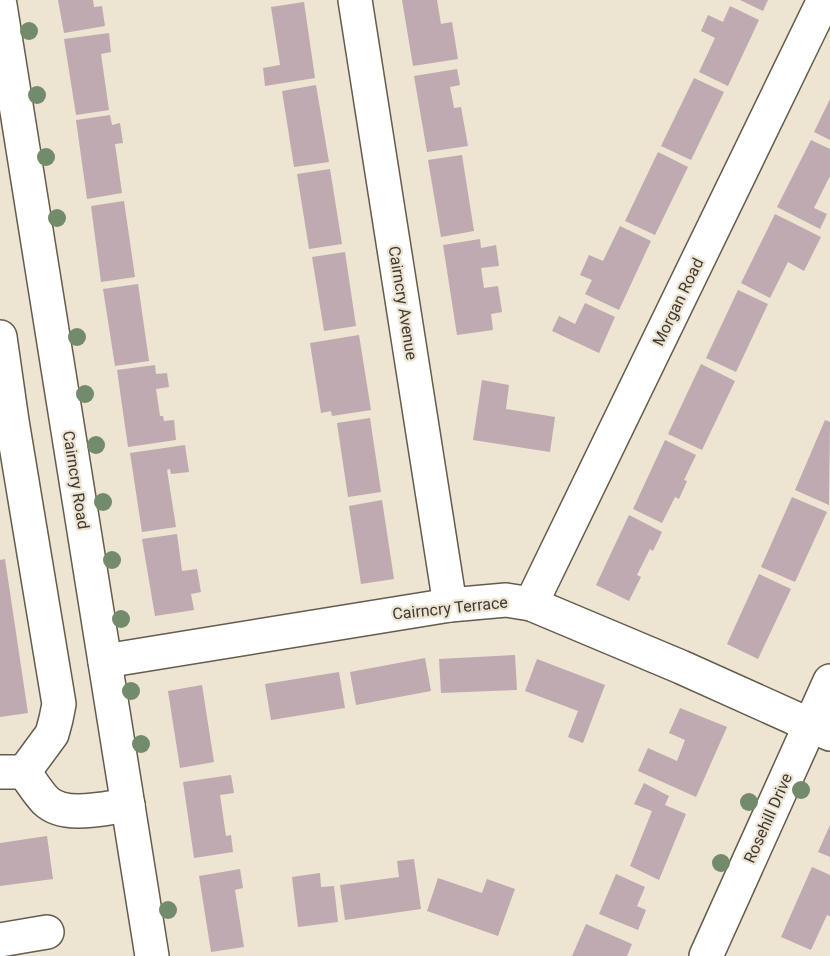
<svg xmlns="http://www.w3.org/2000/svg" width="830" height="956" viewBox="0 0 830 956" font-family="Roboto,sans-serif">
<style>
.building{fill:#beaab0}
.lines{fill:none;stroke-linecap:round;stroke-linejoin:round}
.minor-casing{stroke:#645c4d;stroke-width:36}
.minor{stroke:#fff;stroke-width:33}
.tree{fill:#728b6a}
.labels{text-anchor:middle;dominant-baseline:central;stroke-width:4.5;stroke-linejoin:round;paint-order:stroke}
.street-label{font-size:16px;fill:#3e3b34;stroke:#ede4d2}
</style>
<rect width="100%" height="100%" fill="#ede4d2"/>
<g class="building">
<path d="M58,0H93L94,7L102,6L105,26L64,33Z"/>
<path d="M402,0H437L441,24L452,22L458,59L413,66Z"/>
<path d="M740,0H768L763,11Z"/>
<path d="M304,2L315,78L265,86L263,68L280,65L271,7Z"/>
<path d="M730,6L759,20L728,86L699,72L715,38L701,31L708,15L723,22Z"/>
<path d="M109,33L111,52L101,54L109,110L76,115L64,39Z"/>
<path d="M457,69L460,85L450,87L454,108L461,107L468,146L427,152L414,76Z"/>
<path d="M694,78L724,92L691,160L661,146Z"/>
<path d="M316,85L329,162L294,167L282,91Z"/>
<path d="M830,99V140L814,132Z"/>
<path d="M110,115L112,125L120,123L123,143L115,144L122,193L87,199L76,120Z"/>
<path d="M811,140L830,149V176L814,208L827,214L820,229L777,207Z"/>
<path d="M658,152L688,167L655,235L625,221Z"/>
<path d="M462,155L474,231L441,237L428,160Z"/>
<path d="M330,169L342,244L309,249L297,174Z"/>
<path d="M124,201L135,277L101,282L91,206Z"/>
<path d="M775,214L821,237L804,271L788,262L770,298L741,283Z"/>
<path d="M620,226L651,241L619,310L585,294L592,280L580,275L589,255L603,261Z"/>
<path d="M480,239L481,248L496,245L499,266L481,268L484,288L498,286L502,312L491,314L493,330L457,335L443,245Z"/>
<path d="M345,252L356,326L324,331L312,257Z"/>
<path d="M138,284L149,361L115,366L103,289Z"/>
<path d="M738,290L768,304L736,372L706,358Z"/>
<path d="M585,303L615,317L599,353L552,331L559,316L575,324Z"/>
<path d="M359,335L371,410L332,416L331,411L321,413L310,343Z"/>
<path d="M701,364L735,381L702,450L668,434Z"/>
<path d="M155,365L156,374L167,373L169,387L156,389L160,416H163L164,421L174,420L176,440L128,447L117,370Z"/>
<path d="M482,380L509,385L506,409L555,417L550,452L473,440Z"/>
<path d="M370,418L381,492L348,497L337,423Z"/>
<path d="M825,420L830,422L829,505L795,490Z"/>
<path d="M665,440L696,455L684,480L687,481L679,499L675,497L662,523L633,509Z"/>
<path d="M185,445L189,472L171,474L170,469L167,470L176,527L142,532L130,453Z"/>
<path d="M792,497L827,512L795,582L761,567Z"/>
<path d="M382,500L394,579L361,584L349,506Z"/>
<path d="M629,515L662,532L653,551L650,549L637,575L641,577L629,601L596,585Z"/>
<path d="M177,534L182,571L197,569L201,592L191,594L194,610L155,616L142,539Z"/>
<path d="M5,559L28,713L0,717V560Z"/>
<path d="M759,574L791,589L758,659L727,644Z"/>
<path d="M515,655L517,690L441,693L439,659Z"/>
<path d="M425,658L431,691L356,705L350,672Z"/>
<path d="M537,659L605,685L583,743L568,737L578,711L525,691Z"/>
<path d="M339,672L345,708L271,720L265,684Z"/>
<path d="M202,685L214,762L180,768L168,691Z"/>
<path d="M680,708L727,727L696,797L638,771L648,748L677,761L685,740L669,733Z"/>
<path d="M231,775L234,793L220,795L226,836L231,835L233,852L194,858L183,782Z"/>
<path d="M644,783L669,796L665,805L686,814L659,880L630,866L652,811L634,804Z"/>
<path d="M830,825V857L818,852Z"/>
<path d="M47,836L53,879L0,886V843Z"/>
<path d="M414,859L421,909L345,920L340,885L399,877L397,861Z"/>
<path d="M812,867L830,875V916L827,915L811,950L781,937Z"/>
<path d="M240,869L243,888L235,890L244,947L211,952L199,876Z"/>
<path d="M320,873L321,887L334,886L338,922L298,927L292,877Z"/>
<path d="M616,874L645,887L637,906L646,910L638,930L599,914Z"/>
<path d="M438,878L482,893L487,879L515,889L498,936L427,911Z"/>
<path d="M586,924L632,944L627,956H572Z"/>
</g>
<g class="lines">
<defs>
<g id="minor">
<path d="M355,0L450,605"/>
<path d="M0,5L152,956"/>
<path d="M0,337L12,421L59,704L56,719L52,734L24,772"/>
<path d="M531,604L824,0"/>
<path d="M105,661L450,605L506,600L531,604L681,667L830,734"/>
<path d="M0,772H24C31,781 38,793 46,801C65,819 105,808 128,805"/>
<path d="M0,940L47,932"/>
<path d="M706,956L830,681"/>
</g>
</defs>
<use href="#minor" class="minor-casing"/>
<use href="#minor" class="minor"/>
</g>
<g class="tree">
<circle cx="29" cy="31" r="9"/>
<circle cx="37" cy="95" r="9"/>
<circle cx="46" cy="157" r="9"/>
<circle cx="57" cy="218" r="9"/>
<circle cx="77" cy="337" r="9"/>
<circle cx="85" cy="394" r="9"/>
<circle cx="96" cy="445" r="9"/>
<circle cx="103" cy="502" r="9"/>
<circle cx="112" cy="560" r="9"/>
<circle cx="121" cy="619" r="9"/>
<circle cx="131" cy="691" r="9"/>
<circle cx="141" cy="744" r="9"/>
<circle cx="801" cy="790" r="9"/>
<circle cx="749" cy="802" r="9"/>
<circle cx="721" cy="863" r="9"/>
<circle cx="168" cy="910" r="9"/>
</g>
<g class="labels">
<g class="street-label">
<text transform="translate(678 302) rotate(-64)">Morgan Road</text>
<text transform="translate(403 303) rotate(81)">Cairncry Avenue</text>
<text transform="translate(76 480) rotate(81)">Cairncry Road</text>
<text transform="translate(450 608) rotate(-6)">Cairncry Terrace</text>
<text transform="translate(768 818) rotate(-66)">Rosehill Drive</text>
</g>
</g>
</svg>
